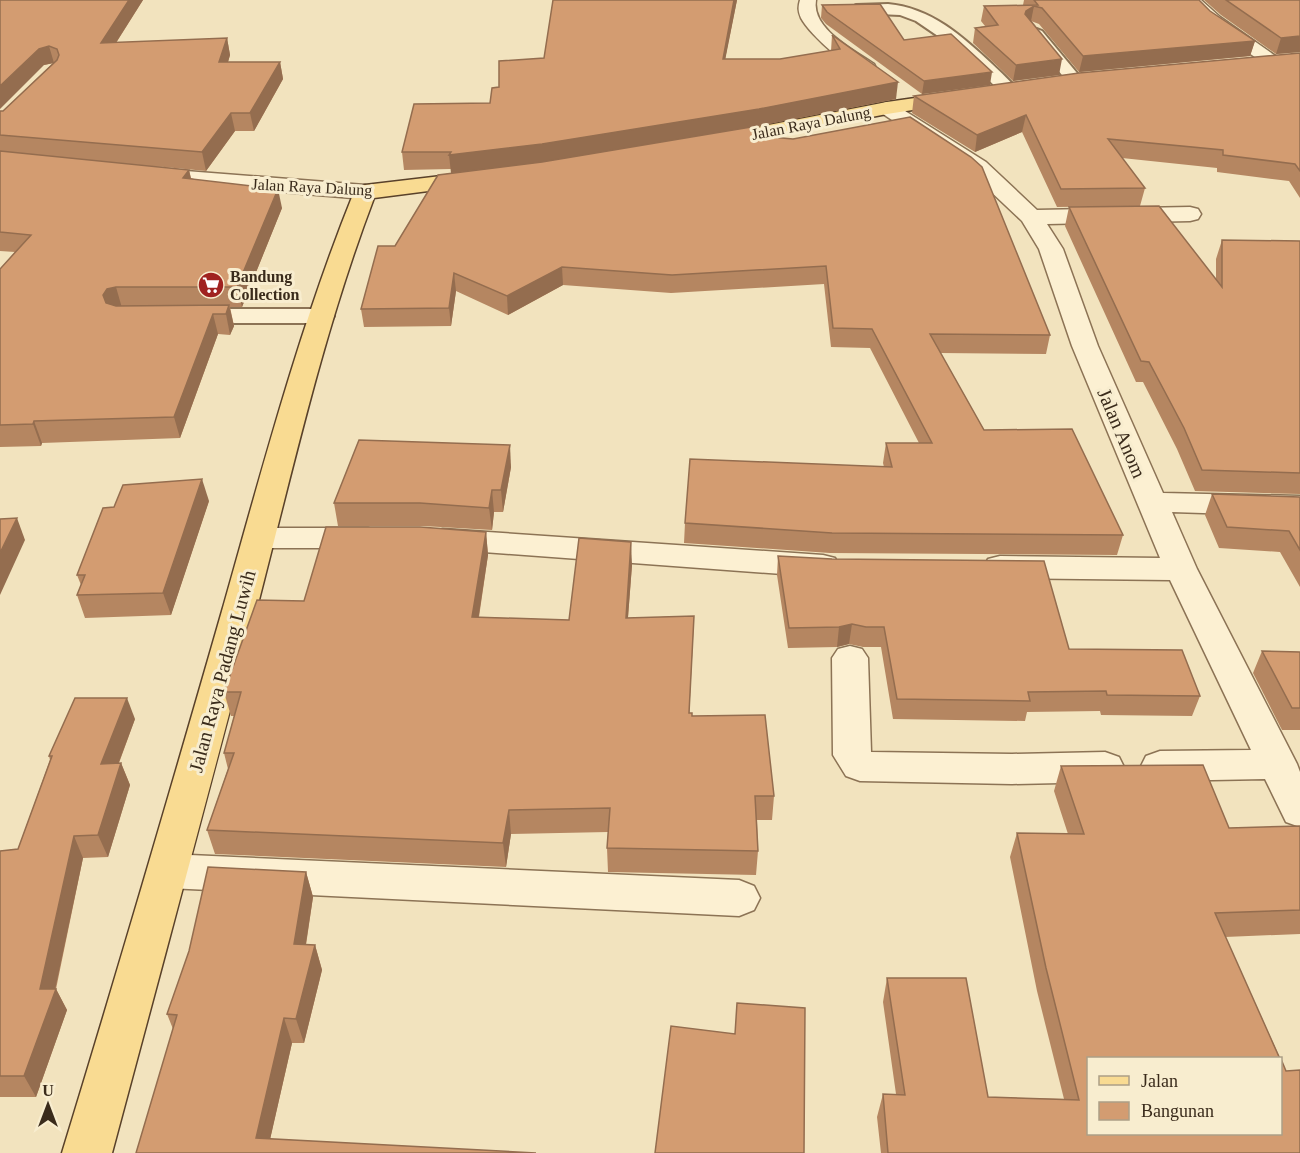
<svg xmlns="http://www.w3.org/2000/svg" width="1300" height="1153" viewBox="0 0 1300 1153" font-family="'Times New Roman',serif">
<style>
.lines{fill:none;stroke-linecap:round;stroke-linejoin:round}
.service-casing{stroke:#8c7355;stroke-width:4}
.minor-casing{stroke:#8c7355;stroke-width:3}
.tertiary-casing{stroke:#8c7355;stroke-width:3}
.primary-casing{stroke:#59412a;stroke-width:3}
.service{fill:#fcf0d2;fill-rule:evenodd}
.minor{fill:#fcf0d2;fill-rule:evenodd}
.tertiary{fill:#fcf0d2;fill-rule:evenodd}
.primary{fill:#f9db92;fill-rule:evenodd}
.wall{fill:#b58661}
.shaded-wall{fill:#946d4f}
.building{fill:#d39c71;stroke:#946d4f;stroke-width:1.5}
.labels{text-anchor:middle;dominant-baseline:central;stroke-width:6;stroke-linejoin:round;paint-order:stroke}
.far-street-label{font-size:16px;fill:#3a2b1b;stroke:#f8edcf}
.far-poi-label{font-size:16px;font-weight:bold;fill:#3a2b1b;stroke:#f8edcf;text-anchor:start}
.street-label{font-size:20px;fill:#3a2b1b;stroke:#f8edcf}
</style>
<rect width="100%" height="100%" fill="#f2e3be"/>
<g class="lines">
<defs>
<g id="service">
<path d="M888,4C931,8 962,36 992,64C1001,73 1011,81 1018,91L1010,96L1004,95L957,49L916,21L900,15L856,13L849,9L856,5Z"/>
<path d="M1037,29L1042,31L1081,78L1083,81L1081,84H1069L1032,37L1029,34Z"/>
<path d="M193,309H323L331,311L334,316L331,321L323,323H193L185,321L182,316L185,311Z"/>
</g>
<g id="minor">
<path d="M800,0H816C811,29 854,50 874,64L876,68L874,72C855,77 810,35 801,18C798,11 798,7 800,0Z"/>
<path d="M1183,0H1201L1220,17L1284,62L1282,66H1268L1208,25Z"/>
<path d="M887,102L894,104L986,162L1037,210L1190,207L1198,209L1201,214L1198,219L1190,221L1047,224L1063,249L1098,346L1163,493L1300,496V516L1172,512L1197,569L1297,764L1300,772V827L1286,822L1265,779L1160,781L1146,776L1141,766L1146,756L1160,751L1251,750L1170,580L1000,578L988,575L984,567L988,559L1000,556L1160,558L1072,346L1039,249L1022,221L970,172L880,112L877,108L880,104Z"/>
<path d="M259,528H368L379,531L384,538L379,545L368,548H259L248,545L243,538L248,531Z"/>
<path d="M443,529L823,555L835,558L839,566L835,574L823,577L443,549L432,546L427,539L432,532Z"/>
<path d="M850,646L862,649L868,658L871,752L1012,754L1105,752L1119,757L1124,767L1119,777L1105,782L1012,784L860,781L846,776L833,755L832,658L838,649Z"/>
<path d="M168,854L739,880L754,886L760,898L754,910L739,916L168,888L153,883L147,871L153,859Z"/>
</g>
<path id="tertiary" d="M160,169L365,185L373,187L376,192L373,197L365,199L152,181L149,176L152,171Z"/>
<g id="primary">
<path d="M957,92L964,94L967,98L964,102L887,114L722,146L715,144L712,140L715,136L722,134L887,102Z"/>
<path d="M475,172L483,174L486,179L483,184L374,198C324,329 293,468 258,604C210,788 161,970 112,1153H62C117,973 170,792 222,611C262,470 299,328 354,192L357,187L365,185Z"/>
</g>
</defs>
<use href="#service" class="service-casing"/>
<use href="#minor" class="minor-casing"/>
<use href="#tertiary" class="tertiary-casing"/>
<use href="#primary" class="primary-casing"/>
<use href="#service" class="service"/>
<use href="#minor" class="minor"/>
<use href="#tertiary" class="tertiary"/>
<use href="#primary" class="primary"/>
</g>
<g class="wall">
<path d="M0,0H143L116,43L227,38L230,55L228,62H280L283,79L254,131H235L206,171L154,166L189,170L191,178L282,208L242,307H230L234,326L230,335L218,334L180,438L42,443L41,446L0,447V269L15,252L0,251V111H3L53,63L44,65Z"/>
<path d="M553,0H737L725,59H780L831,51L832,35L896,99L758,126L606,151L771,137L1050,335L1046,354L940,353L984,430L1123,535L1117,555L830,553L684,543L685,523L884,467L883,463L886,443H919L870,348L831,347L824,284L671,293L563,285L508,315L456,291L451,326L364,327L361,309L395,246L451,173V169L404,170L402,152L490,103L499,87L544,58Z"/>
<path d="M1024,0H1199L1210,11L1255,41L1250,56L1079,72L1039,24L1031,21L1059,75L1013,81L973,43L975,28L985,26L981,21L984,6L1023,5Z"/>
<path d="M1204,0H1300V52L1276,54L1221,15Z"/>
<path d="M822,5L904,40L990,85L922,94L826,24L821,18Z"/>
<path d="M1300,53V198L1289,181L1217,172V168L1122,158L1145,188L1140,206L1057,207L1022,132L975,152L912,113L914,96Z"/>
<path d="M1069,207L1216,280V259L1222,240L1300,241V494L1195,491L1177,449L1143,382H1136L1065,226Z"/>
<path d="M511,467L503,512H494L492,530L423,526H338L334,503Z"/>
<path d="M1212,494L1300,497V587L1280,552L1219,548L1205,515Z"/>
<path d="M209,501L171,615L85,618L77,595L81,585L77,575Z"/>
<path d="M486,532L488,555L479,617L569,620L632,565L628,618L694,616L689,713L774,796L772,820H757L758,851L756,875L608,872L607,848L608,832L511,834L506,867L215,854L207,830L228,769L224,753L234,716H231L224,692L304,601Z"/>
<path d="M778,556L1069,649L1200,696L1192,716L1101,715L1100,711L1027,712L1025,721L893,719L881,647H863L849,644L837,647L788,648L777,575Z"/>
<path d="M1262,651L1300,652V730H1282L1253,673Z"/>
<path d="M135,719L119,763H121L130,785L108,857L83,858L56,989L67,1010L36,1097H0V851L18,849L50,760L49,756Z"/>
<path d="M1061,766L1229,828L1300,826V934L1225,937L1286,1071L1300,1153H881L877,1117L883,1094H896L883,1002L887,978L988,1097L1064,1099L1037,991L1010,857L1017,833L1068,834L1054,791Z"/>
<path d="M306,872L313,897L306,945H315L322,970L304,1043H292L270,1139L136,1153L173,1029L167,1014Z"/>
</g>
<g class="shaded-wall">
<path d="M129,0H143L105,60L101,43Z"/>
<path d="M734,0H737L722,76L723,59Z"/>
<path d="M1034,6L1031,21L1023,26L1026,11Z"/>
<path d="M1300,36V52L1276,54L1281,38Z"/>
<path d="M227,38L230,55L223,79L219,62Z"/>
<path d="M1255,41L1250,56L1079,72L1083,56Z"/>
<path d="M49,46L54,63L44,65L0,109V86L39,49Z"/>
<path d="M1062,59L1059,75L1013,81L1016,65Z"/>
<path d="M280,62L283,79L254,131L250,113Z"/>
<path d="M992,72L990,85L922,94L924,81Z"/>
<path d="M898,82L896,99L758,126L543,162L451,173L449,155Z"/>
<path d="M231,113L235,131L206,171L202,152Z"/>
<path d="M1026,115L1022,132L975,152L977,135Z"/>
<path d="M189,170L193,189L183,178Z"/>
<path d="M278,189L282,208L242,307L237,287Z"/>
<path d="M562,267L563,285L508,315L507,296Z"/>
<path d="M454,273L456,291L451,326L449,308Z"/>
<path d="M116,287L122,308L109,316L103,295L107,289Z"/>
<path d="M229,305L234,326L230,335L226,314Z"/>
<path d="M213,314L218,334L180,438L174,417Z"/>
<path d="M34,421L42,443L41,446L33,424Z"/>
<path d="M510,445L511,467L503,512L501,490Z"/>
<path d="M202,479L209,501L171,615L163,593Z"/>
<path d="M492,490L494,512L492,530L489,508Z"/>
<path d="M17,518L25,540L0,595V553Z"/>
<path d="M486,532L488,555L475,640L472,617Z"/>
<path d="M631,542L632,565L626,642V618Z"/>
<path d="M694,616L693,640L688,737L689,713Z"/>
<path d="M852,624L849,644L837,647L839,627Z"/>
<path d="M127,698L135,719L110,786L101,764Z"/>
<path d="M121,763L130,785L108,857L98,835Z"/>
<path d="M509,810L511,834L506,867L503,843Z"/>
<path d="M74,836L83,858L55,990L56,989L67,1010L36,1097L24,1076L40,989Z"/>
<path d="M306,872L313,897L302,969L294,944Z"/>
<path d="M315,945L322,970L304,1043L296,1019Z"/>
<path d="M284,1018L292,1043L267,1153L256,1138Z"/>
</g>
<g class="building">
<path d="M0,0H129L101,43L227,38L219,62H280L250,113H231L202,152L0,135V111H3L57,60L59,55L57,49L49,46L39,49L0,86Z"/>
<path d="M553,0H734L723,59H780L840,49L832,35L898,82L759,109L542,144L449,155L451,152H402L414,104L490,103L492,88L499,87V61L544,58Z"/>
<path d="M1034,0H1199L1210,11L1255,41L1083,56L1042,8L1034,6L1026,11L1025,14L1062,59L1016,65L975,28L998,25L984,6L1038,5Z"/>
<path d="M1226,0H1300V36L1281,38Z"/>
<path d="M880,4L904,40L951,34L992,72L924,81L827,12L822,5Z"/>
<path d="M1300,53V171L1295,164L1223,155V150L1108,139L1145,188L1061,189L1026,115L977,135L914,96L1079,73Z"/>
<path d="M910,117L971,157L982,167L1050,335L930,334L984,430L1072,429L1123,535L832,533L685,523L690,459L892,467L886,443H932L872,329L833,328L826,266L672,275L562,267L507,296L454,273L449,308L361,309L378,246H395L438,175L542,162L757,126L771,137L793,139Z"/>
<path d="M0,151L189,170L183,178L278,189L237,287H116L107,289L103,295L106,303L116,306L229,305L226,314H213L174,417L34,421L33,424L0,425V269L31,235L0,232Z"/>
<path d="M1159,206L1222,287V240L1300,241V473L1202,470L1184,428L1149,362L1141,361L1069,207Z"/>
<path d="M359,440L510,445L501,490H492L489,508L420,503H334Z"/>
<path d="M202,479L163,593L77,595L85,575H77L103,508L114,507L123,485Z"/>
<path d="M1212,494L1300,497V550L1289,531L1227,527Z"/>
<path d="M17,518L0,553V519Z"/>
<path d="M326,527H420L486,532L472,617L569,620L579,538L631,542L626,618L694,616L689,713H692V716L765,715L774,796H755L758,851L607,848L610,808L509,810L503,843L207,830L234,753H224L241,692H224L257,600L304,601Z"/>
<path d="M778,556L832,559L1044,561L1069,649L1182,650L1200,696L1107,695L1106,691L1028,692L1030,701L897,699L884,627H866L852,624L839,627L789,628Z"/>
<path d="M1262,651L1300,652V708H1292Z"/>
<path d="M75,698H127L101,764L121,763L98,835L74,836L40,989H56L24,1076H0V851L18,849L52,756H49Z"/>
<path d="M1203,765L1229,828L1300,826V910L1215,913L1280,1059H1089V1134H1281V1059L1286,1071L1300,1070V1153H888L883,1094L905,1095L887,978H966L988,1097L1079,1100L1046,968L1017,833L1084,834L1061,766Z"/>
<path d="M208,867L306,872L294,944L315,945L296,1019L284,1018L256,1138L536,1153H136L177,1015L167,1014L189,951Z"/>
<path d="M737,1003L805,1008L804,1153H655L671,1026L735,1034Z"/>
</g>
<defs>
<symbol id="supermarket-disc" viewBox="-11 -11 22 22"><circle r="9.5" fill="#a02220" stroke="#f8edcf"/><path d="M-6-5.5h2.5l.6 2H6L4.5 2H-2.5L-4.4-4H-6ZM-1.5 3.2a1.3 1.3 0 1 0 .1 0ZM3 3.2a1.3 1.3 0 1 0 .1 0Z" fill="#fff"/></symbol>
</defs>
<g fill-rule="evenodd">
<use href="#supermarket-disc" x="196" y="270" width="30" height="30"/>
</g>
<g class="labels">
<g class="far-street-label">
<text transform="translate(811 123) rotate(-11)">Jalan Raya Dalung</text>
<text transform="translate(312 187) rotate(3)">Jalan Raya Dalung</text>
</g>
<g class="far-poi-label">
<text x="230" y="276">Bandung<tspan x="230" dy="18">Collection</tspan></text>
</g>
<g class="street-label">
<text transform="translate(1122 433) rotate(67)">Jalan Anom</text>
<text transform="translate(222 671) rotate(-75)">Jalan Raya Padang Luwih</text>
</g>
</g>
<rect x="1087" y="1057" width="195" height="78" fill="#f8edcf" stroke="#ac9f87" stroke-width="1.5"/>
<rect x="1099" y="1076" width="30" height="9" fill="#f9db92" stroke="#ac9f87" stroke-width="1.5"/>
<text x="1141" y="1087" font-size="18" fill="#3a2b1b">Jalan</text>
<rect x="1099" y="1102" width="30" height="18" fill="#d39c71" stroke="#ac9f87" stroke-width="1.5"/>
<text x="1141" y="1117" font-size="18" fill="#3a2b1b">Bangunan</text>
<g transform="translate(48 1105)" stroke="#f8edcf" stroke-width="4.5" paint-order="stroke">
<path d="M0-4.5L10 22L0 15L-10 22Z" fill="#3a2b1b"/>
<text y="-9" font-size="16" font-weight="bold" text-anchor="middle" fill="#3a2b1b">U</text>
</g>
</svg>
